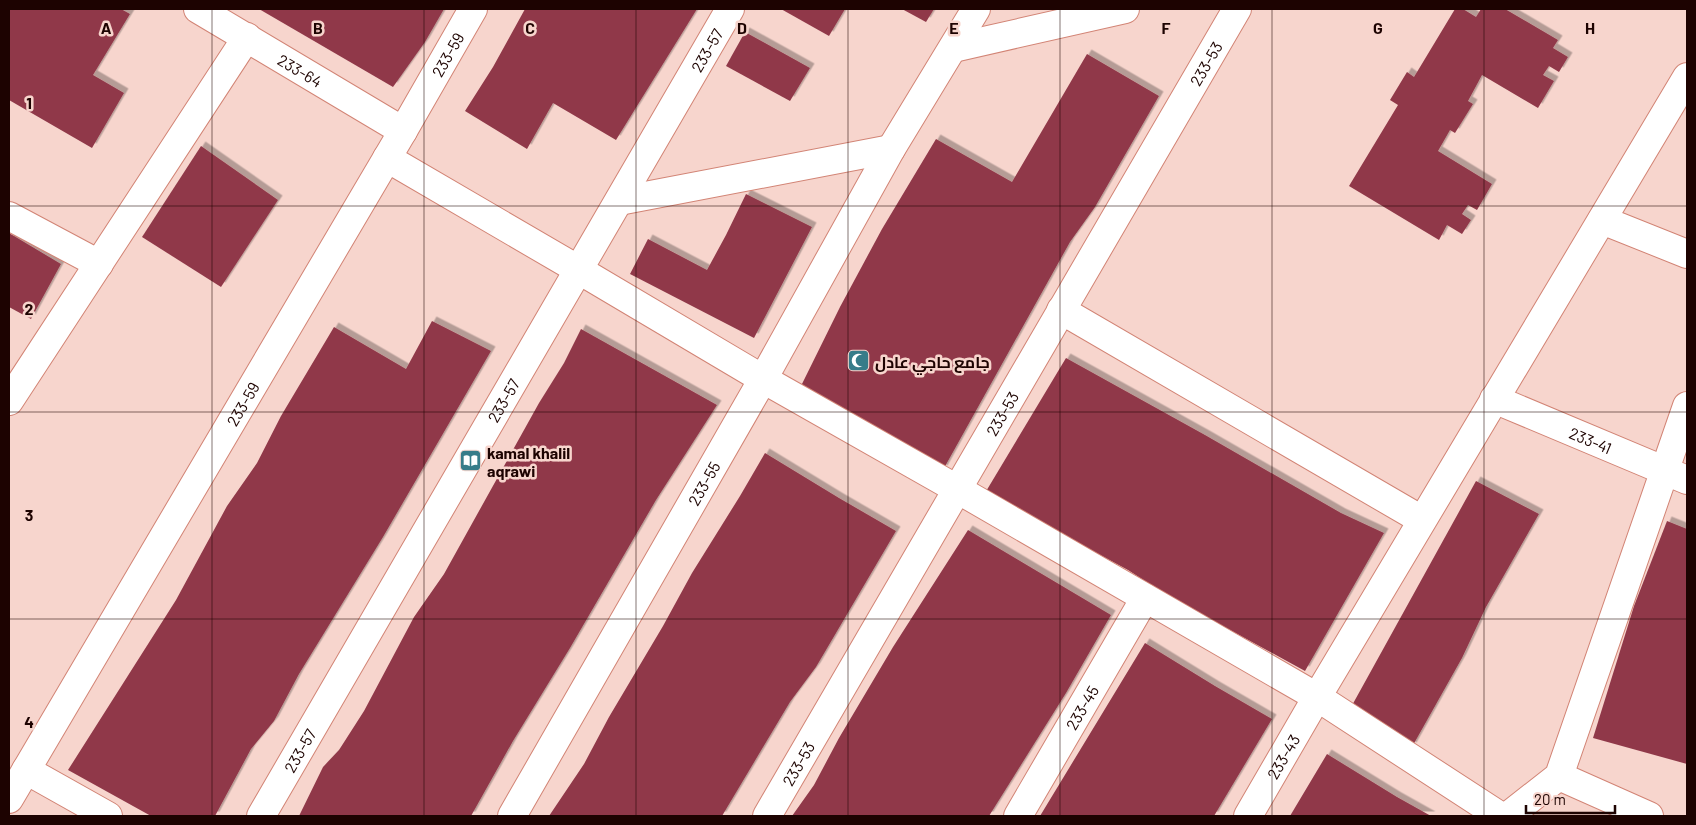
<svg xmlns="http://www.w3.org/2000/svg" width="1696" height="825" viewBox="0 0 1696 825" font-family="Barlow,Cairo,sans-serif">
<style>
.building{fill:#903949;filter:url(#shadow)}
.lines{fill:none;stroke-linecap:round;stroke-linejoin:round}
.minor-casing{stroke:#d28475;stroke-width:30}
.minor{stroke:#fff;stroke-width:28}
.grid{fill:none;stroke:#1d0301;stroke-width:1;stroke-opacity:0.55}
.labels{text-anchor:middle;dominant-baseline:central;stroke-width:5;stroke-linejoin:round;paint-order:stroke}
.street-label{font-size:16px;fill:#1d0301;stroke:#f7d5cd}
.poi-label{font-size:16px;font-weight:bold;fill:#1d0301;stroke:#f7d5cd;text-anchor:start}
.grid-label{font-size:16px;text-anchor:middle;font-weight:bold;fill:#1d0301;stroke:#f7d5cd;stroke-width:5;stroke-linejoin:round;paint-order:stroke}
</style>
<defs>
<filter id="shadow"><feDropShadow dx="4.5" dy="-4.5" stdDeviation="0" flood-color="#0004"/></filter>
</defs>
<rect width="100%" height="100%" fill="#f7d5cd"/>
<g class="building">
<path d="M9,9H121L130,14L93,75L124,93L92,148L9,100Z"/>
<path d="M259,9H444L425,42L393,87Z"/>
<path d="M525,9H697L616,140L553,103L527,149L465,111L493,67Z"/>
<path d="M781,9H845L829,36Z"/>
<path d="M902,9H934L926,22Z"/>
<path d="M1455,9H1463L1476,17L1481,9H1505L1558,40L1553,48L1568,57L1559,72L1549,66L1543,75L1554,81L1538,108L1482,75L1468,101L1473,104L1455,133L1450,130L1438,151L1492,184L1477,210L1468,205L1462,214L1471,220L1462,234L1447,225L1439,240L1349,186L1398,105L1390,100L1407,72L1414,77Z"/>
<path d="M745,32L810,68L790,101L726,66Z"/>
<path d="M1087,54L1159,96L1095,207L1070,242L943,470L800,388L840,307L882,229L936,139L1012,182Z"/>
<path d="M201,146L278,200L221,287L142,237Z"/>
<path d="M746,194L812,227L754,338L630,274L648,239L707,270L726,235Z"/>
<path d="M9,233L61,264L31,319L9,307Z"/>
<path d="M432,321L491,351L383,537L299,674L274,721L251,749L215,816H151L68,770L176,600L227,506L257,463L281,416L334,327L406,369Z"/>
<path d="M581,329L717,405L656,500L570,648L513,741L471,816H299L323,767L339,750L364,711L414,617L444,574L539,403L564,363Z"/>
<path d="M1066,358L1205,435L1341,513L1384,533L1305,671L1168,596L1128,570L985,493Z"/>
<path d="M765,453L839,498L896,531L816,667L790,702L722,816H549L584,764L609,717L663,626L692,573L740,496Z"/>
<path d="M1476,481L1539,514L1486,607L1462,658L1412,747L1350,709Z"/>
<path d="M1667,521L1687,529V764L1593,738L1634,606Z"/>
<path d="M968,530L1111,615L1066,693L989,816H792L814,785L839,738L893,647Z"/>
<path d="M1145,643L1215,686L1272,719L1214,816H1040Z"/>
<path d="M1327,754L1397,797L1431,816H1290Z"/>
</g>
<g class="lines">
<defs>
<g id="minor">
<path id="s1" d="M198,9L403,131"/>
<path d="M953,48L1125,9"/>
<path d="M387,158L579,270L763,379L957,489L1317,697L1500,816"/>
<path d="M619,201L891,149"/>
<path d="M9,216L99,264"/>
<path d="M1602,220L1687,254"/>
<path d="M1061,310L1422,520"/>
<path id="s2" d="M1494,399L1687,480"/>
<path d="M9,401L247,37"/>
<path d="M26,770L108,816"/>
<path d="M1559,776L1649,816"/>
<path id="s3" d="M9,799L403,131L473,9"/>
<path id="s4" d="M261,816L730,9"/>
<path id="s5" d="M512,816L763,379L891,149L976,9"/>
<path id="s6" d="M767,816L1237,9"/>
<path id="s7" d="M1018,816L1145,598"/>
<path id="s8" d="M1248,816L1317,697L1687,77"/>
<path d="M1508,816L1559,776L1687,406"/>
</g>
</defs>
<use href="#minor" class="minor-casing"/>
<use href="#minor" class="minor"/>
</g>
<path class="grid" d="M212,9V816M424,9V816M636,9V816M848,9V816M1060,9V816M1272,9V816M1484,9V816M9,206H1687M9,412H1687M9,619H1687"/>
<defs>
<symbol id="mosque-square" viewBox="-11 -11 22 22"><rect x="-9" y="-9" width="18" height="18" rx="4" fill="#377c89" stroke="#f7d5cd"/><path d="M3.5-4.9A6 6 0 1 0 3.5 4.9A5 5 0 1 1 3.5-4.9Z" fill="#fff"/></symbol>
<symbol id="library-square" viewBox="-11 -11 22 22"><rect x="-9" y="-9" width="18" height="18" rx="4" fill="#377c89" stroke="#f7d5cd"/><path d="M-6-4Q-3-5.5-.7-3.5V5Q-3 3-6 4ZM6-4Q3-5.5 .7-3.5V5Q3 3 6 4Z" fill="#fff"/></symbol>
</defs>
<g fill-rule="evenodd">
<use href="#mosque-square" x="846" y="348" width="25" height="25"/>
<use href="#library-square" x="458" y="448" width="25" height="25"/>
</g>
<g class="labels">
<g class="street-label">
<text stroke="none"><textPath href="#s4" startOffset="886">233-57</textPath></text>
<text stroke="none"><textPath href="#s3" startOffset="864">233-59</textPath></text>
<text stroke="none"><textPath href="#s6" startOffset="871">233-53</textPath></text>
<text stroke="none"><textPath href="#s1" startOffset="119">233-64</textPath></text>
<text stroke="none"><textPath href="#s4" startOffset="481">233-57</textPath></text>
<text stroke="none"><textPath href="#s3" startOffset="459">233-59</textPath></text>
<text stroke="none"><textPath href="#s6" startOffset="466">233-53</textPath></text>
<text stroke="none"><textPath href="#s2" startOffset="105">233-41</textPath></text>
<text stroke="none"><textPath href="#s5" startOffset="384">233-55</textPath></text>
<text stroke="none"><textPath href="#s7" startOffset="126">233-45</textPath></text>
<text stroke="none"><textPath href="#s4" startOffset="76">233-57</textPath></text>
<text stroke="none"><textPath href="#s8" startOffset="69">233-43</textPath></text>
<text stroke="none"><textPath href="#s6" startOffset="61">233-53</textPath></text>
</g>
<g class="poi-label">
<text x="875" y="361">جامع حاجي عادل</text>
<text x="487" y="452">kamal khalil<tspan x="487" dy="18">aqrawi</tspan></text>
</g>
</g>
<g class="grid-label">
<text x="106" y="34">A</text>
<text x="318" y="34">B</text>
<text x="530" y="34">C</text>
<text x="742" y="34">D</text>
<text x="954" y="34">E</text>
<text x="1166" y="34">F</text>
<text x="1378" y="34">G</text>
<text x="1590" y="34">H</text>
<text x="29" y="109">1</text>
<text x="29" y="315">2</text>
<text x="29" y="521">3</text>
<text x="29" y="728">4</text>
</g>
<rect width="1696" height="825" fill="none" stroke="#1d0301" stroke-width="20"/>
<path d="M1526 805v8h89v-8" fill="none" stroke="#1d0301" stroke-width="2.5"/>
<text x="1534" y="805" font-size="15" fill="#1d0301" stroke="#f7d5cd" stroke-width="4" paint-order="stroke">20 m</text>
</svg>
